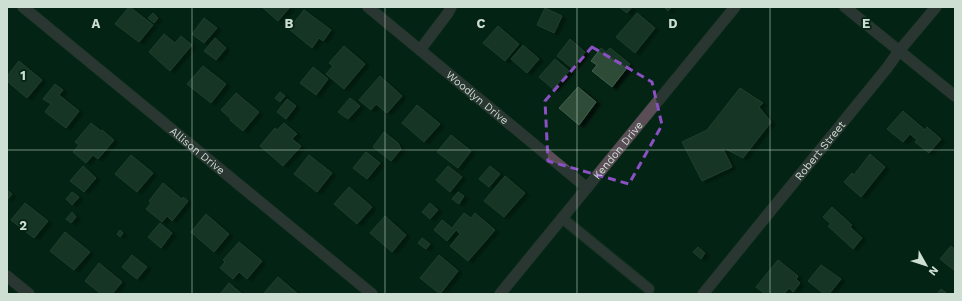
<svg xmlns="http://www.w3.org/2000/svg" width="962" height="301" viewBox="0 0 962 301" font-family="'Work Sans',sans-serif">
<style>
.building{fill:#2d4c39;stroke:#405f4c;filter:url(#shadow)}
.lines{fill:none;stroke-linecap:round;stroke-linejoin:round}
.service-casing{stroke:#203e2f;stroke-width:12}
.minor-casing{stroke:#203e2f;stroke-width:12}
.service{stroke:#5a4d55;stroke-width:10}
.minor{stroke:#5a4d55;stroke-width:11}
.marked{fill:none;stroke:#8b50c3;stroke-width:3;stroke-dasharray:8 5;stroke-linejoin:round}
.grid{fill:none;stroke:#cdded3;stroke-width:1;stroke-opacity:0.55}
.labels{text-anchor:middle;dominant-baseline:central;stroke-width:3.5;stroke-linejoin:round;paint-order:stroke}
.street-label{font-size:11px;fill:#cdded3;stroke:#042414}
.grid-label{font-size:13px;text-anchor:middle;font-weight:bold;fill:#cdded3;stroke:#042414;stroke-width:3.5;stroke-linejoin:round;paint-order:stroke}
</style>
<defs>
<filter id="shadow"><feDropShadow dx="4.5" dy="2.5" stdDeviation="1" flood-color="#0009"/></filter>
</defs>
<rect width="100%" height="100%" fill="#042414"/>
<g class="building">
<path d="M129,7H130L153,25L139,42L115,24Z"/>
<path d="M262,7H290L278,21Z"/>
<path d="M619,7H632L627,13Z"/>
<path d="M664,7H672L668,11Z"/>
<path d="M545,8L562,16L554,33L537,25Z"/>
<path d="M304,10L331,30L323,41L319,38L312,48L289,29Z"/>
<path d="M153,13L158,18L154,23L148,18Z"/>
<path d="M637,13L655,28L635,53L616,37Z"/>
<path d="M204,18L217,28L204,43L192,34Z"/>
<path d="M498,26L519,44L505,61L483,43Z"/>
<path d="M164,34L175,43L181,36L192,45L170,71L149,52Z"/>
<path d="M215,38L226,48L216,60L204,51Z"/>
<path d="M570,39L585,52L572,68L557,56Z"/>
<path d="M523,45L539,59L527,73L511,59Z"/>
<path d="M344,46L365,64L344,89L326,74L333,66L329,63Z"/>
<path d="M601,48L606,52L610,48L630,64L612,87L592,71L597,65L591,61Z"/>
<path d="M555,59L569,71L553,89L539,77Z"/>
<path d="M19,61L42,80L27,98L7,81V76Z"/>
<path d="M203,66L226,84L211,103L187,84Z"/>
<path d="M313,67L328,79L316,95L300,83Z"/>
<path d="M380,76L402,96L387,113L376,104L371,110L359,100Z"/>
<path d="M55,84L63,90L59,95L79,111L66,128L45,112L51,104L43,99Z"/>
<path d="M578,87L596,102L579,125L559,108Z"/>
<path d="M740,88L763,103L759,107L771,122L743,158L724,148L723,149L732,167L702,181L682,142L707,130Z"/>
<path d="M280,92L285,96L280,102L275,98Z"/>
<path d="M236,93L259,112L243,131L230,120L231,119L221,110Z"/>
<path d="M350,98L360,106L348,119L338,112Z"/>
<path d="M287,99L296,106L286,119L277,112Z"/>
<path d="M417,105L440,124L424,142L402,123Z"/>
<path d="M903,111L925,130L927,127L941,139L929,153L915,142L917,140L910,134L903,142L887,129Z"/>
<path d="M91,123L101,131L102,130L114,140L98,159L93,155L86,163L73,152L79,145L75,142Z"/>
<path d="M284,123L297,134L292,139L301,146L283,166L260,146L275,128L277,130Z"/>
<path d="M384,132L398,143L401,149L391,161L373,147Z"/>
<path d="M451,135L471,151L458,168L437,152Z"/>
<path d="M366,152L380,163L367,179L353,168Z"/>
<path d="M870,154L885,167L861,197L844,182L852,173L854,175Z"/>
<path d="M131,155L153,173L137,192L115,174Z"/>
<path d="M309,155L332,173L317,192L294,174Z"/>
<path d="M83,166L96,178L84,192L70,181Z"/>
<path d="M448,166L462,177L450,192L436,180Z"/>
<path d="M490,166L500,174L489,187L479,179Z"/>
<path d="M505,176L525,193L504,217L484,201Z"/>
<path d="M163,183L182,199L183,197L188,201L172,221L167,216L162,222L146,209L151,203L149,201Z"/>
<path d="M349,187L372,207L357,224L334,204Z"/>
<path d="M7,190L12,194L7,200Z"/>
<path d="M72,192L79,197L72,205L66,199Z"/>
<path d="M458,192L464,196L459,204L452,199Z"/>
<path d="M25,203L48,221L34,238L11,220Z"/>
<path d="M430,203L438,210L430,219L422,212Z"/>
<path d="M832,207L852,225L850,227L862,238L853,249L828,226L831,224L823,217Z"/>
<path d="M72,212L76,217L71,223L66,219Z"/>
<path d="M464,213L471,218L475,213L495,230L468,261L450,246L460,234L456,230L447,241L434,230L442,220L452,228Z"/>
<path d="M206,214L229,234L214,252L191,232Z"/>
<path d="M385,216L406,235L392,252L370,233Z"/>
<path d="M160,223L172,233L161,248L148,237Z"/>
<path d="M120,230L123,233L120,237L117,234Z"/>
<path d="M65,232L90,252L74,270L50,251Z"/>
<path d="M422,238L430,244L426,249L418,243Z"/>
<path d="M239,242L262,261L247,279L239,272L233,279L220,268L225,262L223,260Z"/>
<path d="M951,246L955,250L954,270L940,259Z"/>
<path d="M698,247L705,253L701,259L693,252Z"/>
<path d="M132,255L147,267L137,279L122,267Z"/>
<path d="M439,255L458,271L440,294L420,278Z"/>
<path d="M778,260L798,276L796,279L800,283L793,292L789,288L784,294H765L756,287Z"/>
<path d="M99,263L122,282L112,294H101L85,281Z"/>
<path d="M821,265L841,279L829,294H824L808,281Z"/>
<path d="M278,277L298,294H265L264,293Z"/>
<path d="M229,283L242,294H220Z"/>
<path d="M941,289L948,294H937Z"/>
</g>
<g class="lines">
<defs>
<path id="service" d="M562,218L649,289"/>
<g id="minor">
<path id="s1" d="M23,7L372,294"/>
<path id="s2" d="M368,7L587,188"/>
<path d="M845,7L955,96"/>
<path d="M420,50L448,13L451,7"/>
<path d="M7,276L29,294"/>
<path id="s3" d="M500,294L735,7"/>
<path id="s4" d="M703,294L887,68L899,51L936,7"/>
</g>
</defs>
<use href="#service" class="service-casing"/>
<use href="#minor" class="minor-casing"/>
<use href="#service" class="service"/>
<use href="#minor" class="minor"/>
</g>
<path d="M0 0H962V301H0ZM592,47L652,82L662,125L629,184L548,161L545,101Z" fill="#042414" fill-opacity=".55" fill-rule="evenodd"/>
<path class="marked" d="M592,47L652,82L662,125L629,184L548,161L545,101Z"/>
<path class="grid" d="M192,7V294M385,7V294M577,7V294M770,7V294M7,150H955"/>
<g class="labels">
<g class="street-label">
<text stroke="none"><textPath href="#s2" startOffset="142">Woodlyn Drive</textPath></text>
<text stroke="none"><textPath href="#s1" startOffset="226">Allison Drive</textPath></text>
<text stroke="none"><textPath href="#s3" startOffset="186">Kendon Drive</textPath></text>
<text stroke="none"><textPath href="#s4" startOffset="185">Robert Street</textPath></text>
</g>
</g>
<g class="grid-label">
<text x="96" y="28">A</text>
<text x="289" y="28">B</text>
<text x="481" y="28">C</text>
<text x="673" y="28">D</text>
<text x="866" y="28">E</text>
<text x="23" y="80">1</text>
<text x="23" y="230">2</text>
</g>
<rect width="962" height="301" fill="none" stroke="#cdded3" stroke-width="16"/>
<g transform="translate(926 265) rotate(129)" stroke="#042414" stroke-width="3" paint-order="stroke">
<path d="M0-3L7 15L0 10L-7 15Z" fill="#cdded3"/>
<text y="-6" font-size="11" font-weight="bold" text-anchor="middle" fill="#cdded3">N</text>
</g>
</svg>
